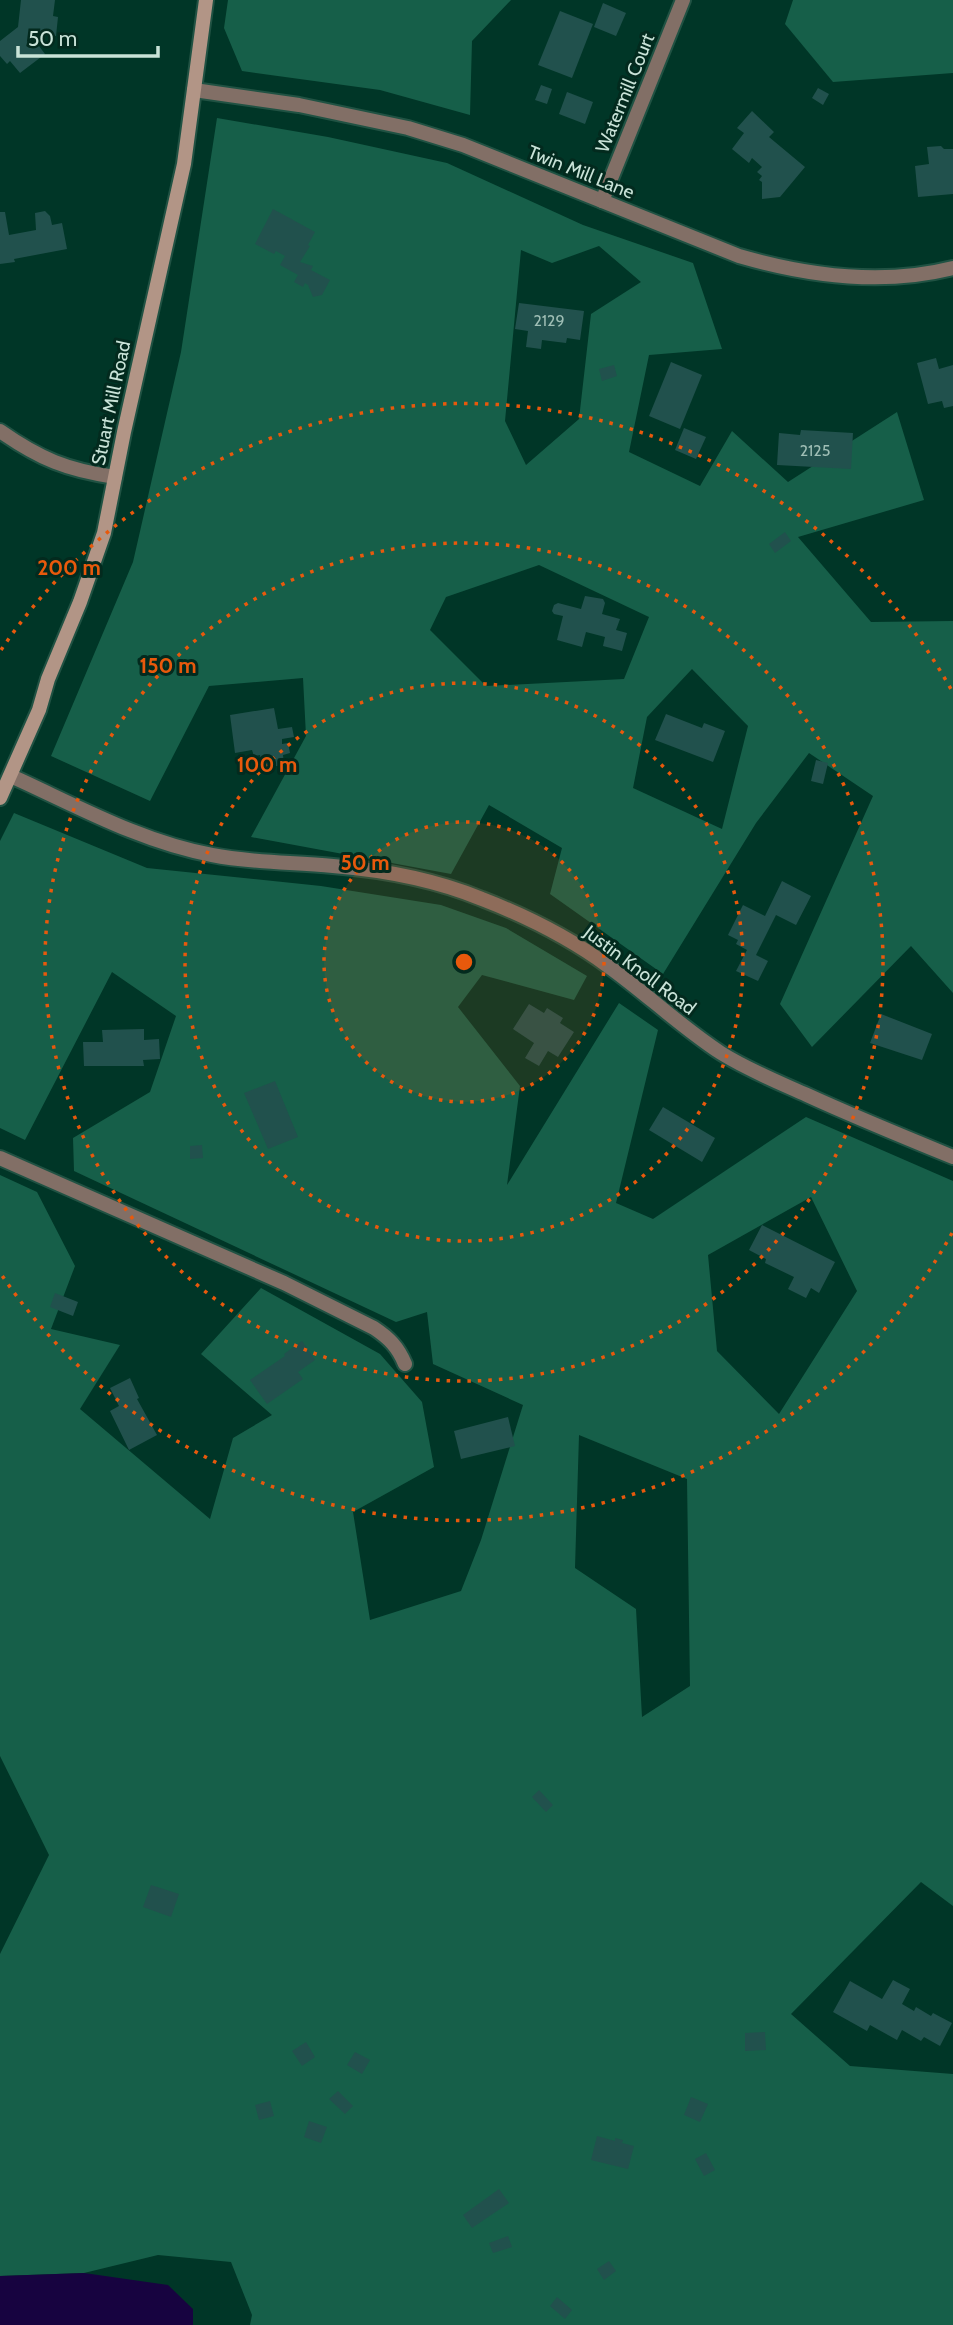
<svg xmlns="http://www.w3.org/2000/svg" width="953" height="2325" viewBox="0 0 953 2325" font-family="Cabin,sans-serif">
<style>
.green{fill:#165f49;fill-rule:evenodd}
.water{fill:#170340}
.building{fill:#21514d}
.lines{fill:none;stroke-linecap:round;stroke-linejoin:round}
.street-casing{stroke:#205243;stroke-width:18}
.secondary-casing{stroke:#205243;stroke-width:18}
.street{stroke:#826f66;stroke-width:14}
.secondary{stroke:#b29586;stroke-width:14}
.ring{fill:none;stroke:#e8590c;stroke-width:3.5;stroke-dasharray:3.5 7}
.labels{text-anchor:middle;dominant-baseline:central;stroke-width:6;stroke-linejoin:round;paint-order:stroke}
.number-label{font-size:16px;fill:#9fbeb5}
.street-label{font-size:19px;fill:#c9e3d8;stroke:#032a1e}
.centre{fill:#e8590c;stroke:#032a1e;stroke-width:3.5}
.ring-label{font-size:21px;text-anchor:middle;font-weight:bold;fill:#e8590c;stroke:#032a1e;stroke-width:6;stroke-linejoin:round;paint-order:stroke}
</style>
<rect width="100%" height="100%" fill="#003627"/>
<g class="green">
<path d="M228,0H511L472,41L470,115L380,90L242,71L224,28Z"/>
<path d="M793,0H953V73L833,82L785,24Z"/>
<path d="M217,118L328,137L447,163L583,225L693,263L722,349L649,355L629,452L700,486L732,431L788,482L897,412L924,500L798,537L871,622L953,621V993L911,946L812,1047L780,1004L873,796L809,753L756,823L663,974L550,894L562,848L489,805L451,874L251,837L306,736L303,678L209,686L150,801L51,756L133,562L181,352ZM599,246L641,282L591,314L579,419L526,465L505,421L521,250L552,263ZM539,565L649,617L624,679L486,686L430,630L446,597ZM692,669L748,726L722,829L633,788L647,717Z"/>
<path d="M14,813L147,868L321,886L441,905L506,928L587,976L574,1000L482,975L458,1007L520,1086L507,1185L619,1003L658,1030L616,1203L653,1219L806,1117L953,1181V1906L921,1882L791,2014L850,2066L953,2074V2325H250L252,2315L231,2262L158,2255L84,2273L0,2276V1954L49,1855L0,1756V1175L37,1192L75,1266L51,1329L120,1345L80,1409L210,1519L233,1438L272,1415L201,1354L261,1288L380,1354L422,1402L434,1467L353,1512L370,1620L461,1591L481,1540L523,1405L433,1364L427,1312L396,1322L74,1171L73,1138L150,1092L176,1016L112,972L25,1140L0,1128V841ZM811,1197L857,1291L779,1414L717,1351L708,1255ZM579,1435L687,1479L690,1686L642,1717L636,1609L575,1568Z"/>
</g>
<path class="water" d="M84,2273L168,2285L193,2309V2325H0V2276Z"/>
<g class="building">
<path d="M21,0H55L53,16L58,17L56,36L37,33L36,42L45,54L20,73L10,61L7,64L0,56V41L18,27Z"/>
<path d="M603,3L626,13L616,36L594,27Z"/>
<path d="M560,11L593,24L572,78L538,65Z"/>
<path d="M541,85L552,89L547,104L535,100Z"/>
<path d="M818,88L829,94L823,105L812,98Z"/>
<path d="M567,92L593,102L585,124L559,114Z"/>
<path d="M752,111L774,132L769,137L805,167L780,197L762,199V182L759,180L762,176L757,172L762,167L752,158L749,163L732,149L744,133L737,128Z"/>
<path d="M941,146L944,149H953V194L918,197L915,166L929,164L927,147Z"/>
<path d="M273,209L315,232L308,245L310,246L300,262L313,266L311,270L330,280L322,295L313,297L308,285L305,283L303,287L294,282L298,275L280,265L285,256L276,251L274,254L255,244Z"/>
<path d="M45,211L50,216L52,225L62,223L67,249L14,259L15,262L0,264V212H5L9,235L36,230L35,213Z"/>
<path d="M519,303L584,311L580,340L567,338L566,343L542,340L541,349L526,347L528,331L515,329Z"/>
<path d="M936,358L939,369L953,365V406L944,408L942,401L928,404L917,363Z"/>
<path d="M671,362L702,375L680,429L649,416Z"/>
<path d="M614,365L617,376L602,381L599,369Z"/>
<path d="M684,428L706,437L696,459L675,450Z"/>
<path d="M801,430L853,433L851,469L777,465L779,433L800,435Z"/>
<path d="M785,532L791,541L775,553L769,544Z"/>
<path d="M585,596L603,599L605,603L602,614L620,619L616,630L627,633L622,651L603,646L605,637L586,632L582,647L557,640L563,616L554,614L552,611L554,605L558,603L581,609Z"/>
<path d="M274,708L278,729L292,727L294,737L282,739V744L288,743L290,753L283,755L284,765L262,768L260,755L254,756L252,750L235,753L230,715Z"/>
<path d="M666,714L702,728L704,723L725,731L713,762L655,740Z"/>
<path d="M816,760L828,763L823,784L811,781Z"/>
<path d="M782,881L811,896L796,925L776,915L756,955L768,961L758,981L736,971L747,950L736,944L738,940L728,935L743,905L765,916Z"/>
<path d="M529,1004L544,1013L547,1008L563,1018L560,1023L574,1032L558,1057L548,1051L539,1066L525,1058L534,1043L513,1029Z"/>
<path d="M881,1014L932,1034L922,1060L870,1043Z"/>
<path d="M144,1029V1040L159,1039L160,1059L143,1060L144,1066H84L83,1042H103L102,1030Z"/>
<path d="M275,1081L298,1137L268,1149L244,1093Z"/>
<path d="M663,1107L715,1138L702,1162L649,1130Z"/>
<path d="M202,1145L203,1158L190,1159V1146Z"/>
<path d="M762,1225L835,1262L819,1293L811,1288L806,1298L788,1289L794,1277L765,1263L766,1259L749,1250Z"/>
<path d="M55,1293L78,1302L73,1316L50,1307Z"/>
<path d="M302,1341L315,1360L298,1372L303,1379L267,1404L250,1380L285,1356L284,1354Z"/>
<path d="M130,1378L139,1398L137,1399L157,1435L129,1450L110,1411L119,1406L110,1388Z"/>
<path d="M508,1417L515,1446L461,1459L454,1431Z"/>
<path d="M539,1790L553,1805L546,1812L532,1797Z"/>
<path d="M151,1885L179,1894L171,1917L143,1907Z"/>
<path d="M893,1980L910,1989L902,2004L914,2011L916,2007L931,2016L933,2013L952,2023L940,2046L924,2037L921,2041L902,2030L897,2040L870,2025L867,2031L833,2012L850,1981L882,1999Z"/>
<path d="M765,2032L766,2050L745,2051V2033Z"/>
<path d="M306,2042L315,2057L302,2066L292,2051Z"/>
<path d="M355,2052L370,2060L362,2074L347,2065Z"/>
<path d="M338,2091L353,2106L345,2114L329,2099Z"/>
<path d="M691,2097L708,2104L700,2122L684,2115Z"/>
<path d="M270,2101L274,2116L259,2120L255,2105Z"/>
<path d="M309,2121L327,2127L321,2143L304,2137Z"/>
<path d="M597,2136L615,2141V2138L623,2140L622,2143L634,2146L628,2169L591,2160Z"/>
<path d="M706,2153L715,2170L704,2176L695,2159Z"/>
<path d="M499,2189L509,2203L472,2228L463,2215Z"/>
<path d="M508,2236L512,2247L493,2253L489,2243Z"/>
<path d="M609,2261L616,2271L604,2280L597,2269Z"/>
<path d="M557,2297L572,2310L565,2319L550,2306Z"/>
</g>
<g class="lines">
<defs>
<g id="street">
<path d="M194,90L299,105L408,128L463,145L739,256C808,276 882,286 953,268"/>
<path d="M602,201L683,0"/>
<path d="M0,431C40,459 67,470 115,477"/>
<path d="M11,776C75,805 141,842 212,855C252,863 292,862 333,866C383,870 436,880 482,899C526,916 570,938 608,966C647,994 681,1027 721,1053C748,1070 778,1082 807,1095C855,1117 904,1137 953,1157"/>
<path d="M0,1158L284,1283L374,1328C389,1338 398,1347 405,1364"/>
</g>
<path id="secondary" d="M0,798L39,710L48,679L80,602L104,533L124,432L184,164L206,0"/>
</defs>
<use href="#street" class="street-casing"/>
<use href="#secondary" class="secondary-casing"/>
<use href="#street" class="street"/>
<use href="#secondary" class="secondary"/>
</g>
<circle cx="464" cy="962" r="140" fill="#e8590c" fill-opacity=".12"/>
<g class="ring">
<circle cx="464" cy="962" r="140"/>
<circle cx="464" cy="962" r="279"/>
<circle cx="464" cy="962" r="419"/>
<path d="M952 1233A558 558 0 0 1 1 1274M1 650A558 558 0 0 1 952 691"/>
</g>
<g class="labels">
<g class="number-label">
<text x="549" y="320">2129</text>
<text x="815" y="450">2125</text>
</g>
<g class="street-label">
<text transform="translate(625 93) rotate(-68)">Watermill Court</text>
<text transform="translate(581 172) rotate(22)">Twin Mill Lane</text>
<text transform="translate(111 403) rotate(-78)">Stuart Mill Road</text>
<text transform="translate(640 970) rotate(37)">Justin Knoll Road</text>
</g>
</g>
<circle cx="464" cy="962" r="10" class="centre"/>
<g class="ring-label">
<text x="69" y="575">200 m</text>
<text x="168" y="673">150 m</text>
<text x="267" y="772">100 m</text>
<text x="365" y="870">50 m</text>
</g>
<path d="M18 46v10h140v-10" fill="none" stroke="#c9e3d8" stroke-width="3.5"/>
<text x="28" y="46" font-size="21" fill="#c9e3d8" stroke="#032a1e" stroke-width="5" paint-order="stroke">50 m</text>
</svg>
